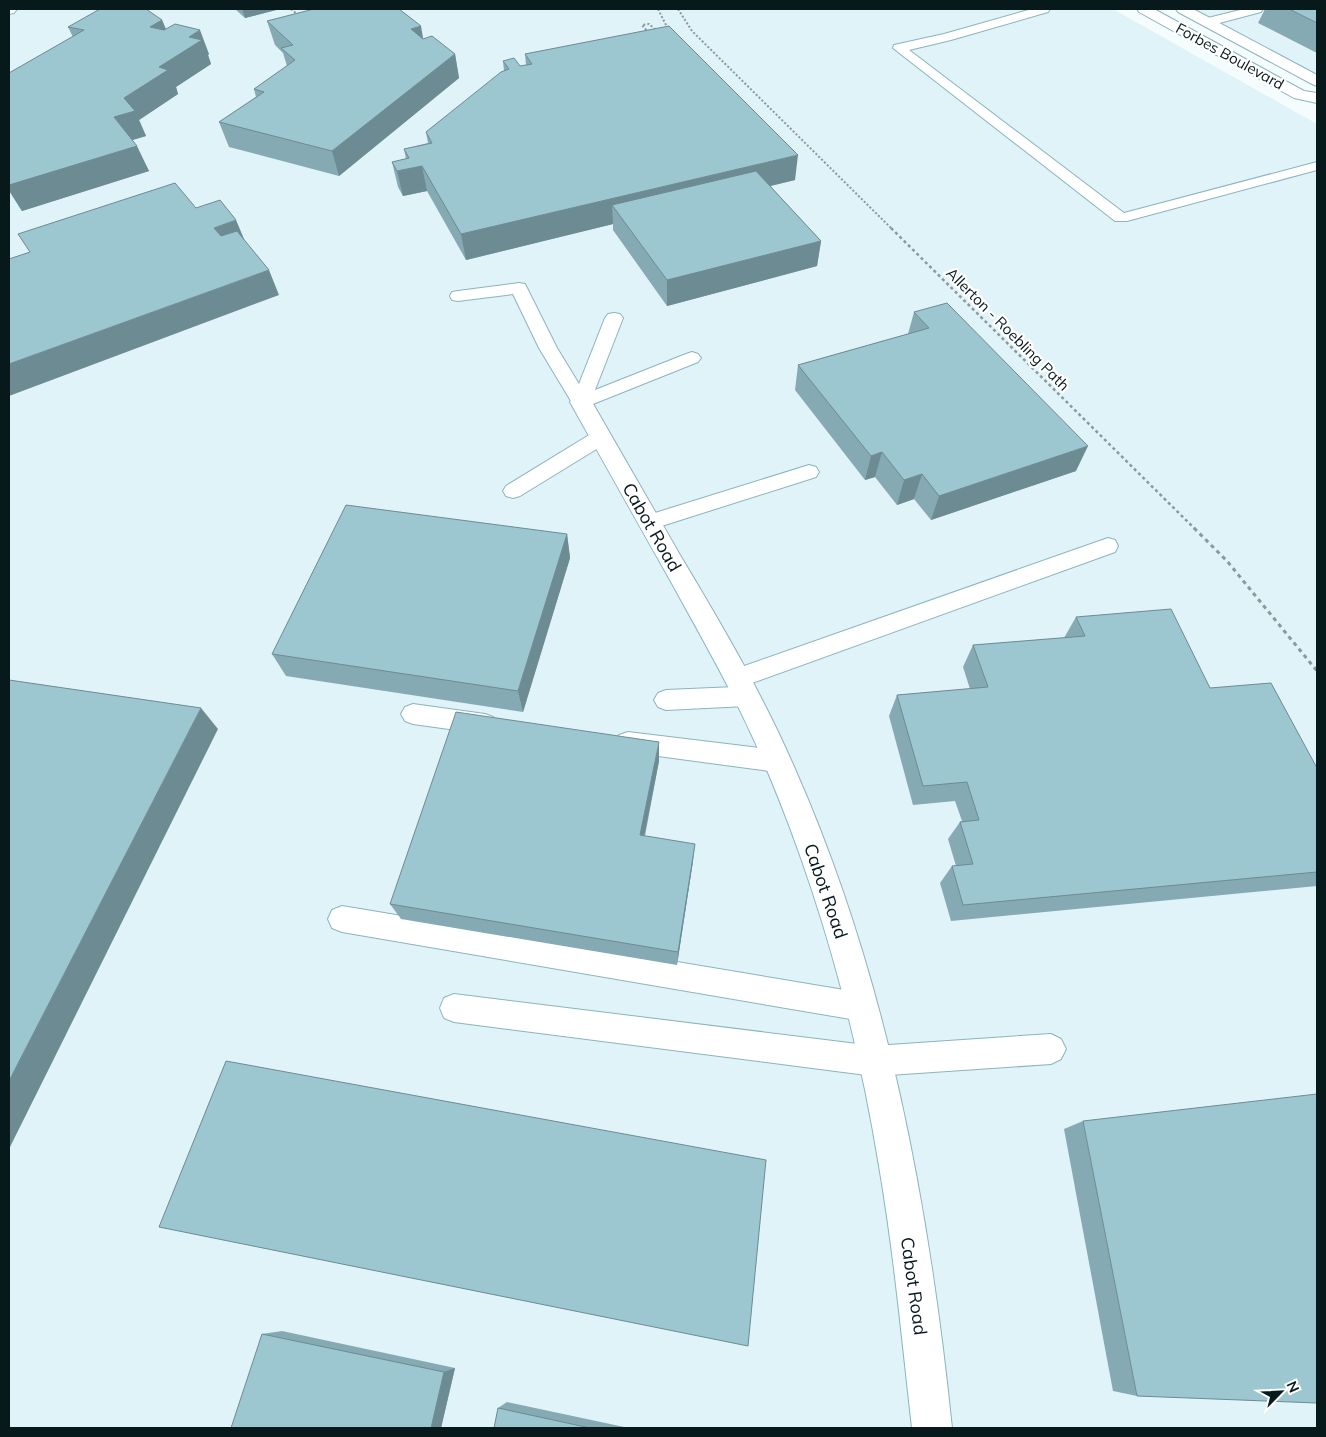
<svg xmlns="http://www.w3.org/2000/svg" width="1326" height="1437" viewBox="0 0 1326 1437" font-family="Mulish,sans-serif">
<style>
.built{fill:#dff3f8}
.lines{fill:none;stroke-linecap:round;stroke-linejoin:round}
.lane-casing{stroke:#8ab4be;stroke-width:2}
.street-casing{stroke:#8ab4be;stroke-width:2}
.secondary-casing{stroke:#8ab4be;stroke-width:2}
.path-far2{stroke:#8c989a;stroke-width:2;stroke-dasharray:2 2;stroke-linecap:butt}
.path-far1{stroke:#8c989a;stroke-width:2.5;stroke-dasharray:3 3;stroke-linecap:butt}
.path{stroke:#8c989a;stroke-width:3;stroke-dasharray:4 4;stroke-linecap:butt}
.lane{fill:#fff;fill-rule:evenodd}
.street{fill:#fff;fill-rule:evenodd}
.secondary{fill:#fff;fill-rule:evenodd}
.wall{fill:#86aab3}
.shaded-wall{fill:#6d8b92}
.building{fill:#9cc6d0;stroke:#6d8b92}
.labels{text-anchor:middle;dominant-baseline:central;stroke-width:4.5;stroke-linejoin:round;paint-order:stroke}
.far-street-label{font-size:15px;fill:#08191c;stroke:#fff}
.street-label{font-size:18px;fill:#08191c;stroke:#fff}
</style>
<rect width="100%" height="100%" fill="#f4fcfe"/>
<g class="built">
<path d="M9,9H1113L1317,124V1428H9Z"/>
<path d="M1193,9H1317V75Z"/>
</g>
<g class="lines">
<defs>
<g id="lane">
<path d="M1032,9H1050L1048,12L951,40L909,50L1124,213L1317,162V170L1127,221H1115L893,48L894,45L944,34Z"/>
<path d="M1244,9H1263L1261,12L1208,26L1202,22L1204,19Z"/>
<path d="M519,283L525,284L557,348L579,384L605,318L608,314L614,313L620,314L623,318L595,390L686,354L692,352L698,354L701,358L698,362L588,406L581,408L574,406L539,348L513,294L458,301L452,300L450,296L452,292L458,291Z"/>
<path d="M601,430L608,432L611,437L608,442L520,496L513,498L506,496L503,491L506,486L594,432Z"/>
<path d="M809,465L816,467L819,472L816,477L649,530L642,527L639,522L642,517Z"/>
<path d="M1108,538L1115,540L1118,546L1115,552L741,687L755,689L759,696L755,703L747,706L666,710L658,707L654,700L658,693L666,690L736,687L730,685L726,678L730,671Z"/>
<path d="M413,704L485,714L493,717L497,724L493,731L485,734L413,724L405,721L401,714L405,707Z"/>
<path d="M628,732L777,750L786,753L789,761L786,769L777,772L628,752L619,749L616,742L619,735Z"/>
<path d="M342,906L862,993L872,997L876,1007L872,1017L862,1021L342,932L332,928L328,919L332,910Z"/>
<path d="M454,994L874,1046L1051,1034L1061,1039L1066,1049L1061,1059L1051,1064L874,1076L454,1022L444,1018L440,1008L444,998Z"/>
</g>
<path id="street" d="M581,395L589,397L592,402C621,453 651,504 680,555C722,625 763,695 795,769C887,977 929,1204 952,1428H912C902,1341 894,1253 879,1166C857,1031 820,896 767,770C740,704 704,642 670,580C636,520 603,461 570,402L573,397Z"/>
<g id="secondary">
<path d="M9,9H17L14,13L9,14Z"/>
<path d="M1137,9H1154L1304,91L1317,93V103L1294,98L1139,12Z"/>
<path d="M1176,9H1193L1317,75V86L1312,84L1178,12Z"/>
</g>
</defs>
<use href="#lane" class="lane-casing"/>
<use href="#street" class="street-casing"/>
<use href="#secondary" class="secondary-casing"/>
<g class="path-far2">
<path d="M291,9L298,15"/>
<path d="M658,9L668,29"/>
<path d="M678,9L692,31L892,229"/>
<path d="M649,33L642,25L649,24L657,31"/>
</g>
<path class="path-far1" d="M891,228L1195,529"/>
<path class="path" d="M1194,528L1227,561L1317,671"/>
<use href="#lane" class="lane"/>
<use href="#street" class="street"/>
<use href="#secondary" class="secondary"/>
</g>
<g class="wall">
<path d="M235,9H280L245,18Z"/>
<path d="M1265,9H1317V53L1258,23Z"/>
<path d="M162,20L166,29L209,54L208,55L211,64L176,87L178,94L139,120L146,136L132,140L149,171L22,211L9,191V73L73,37L68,27Z"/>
<path d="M267,21L423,39L455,54L459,78L339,176L229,147L219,122L256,97L254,89L287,66L283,53L275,45Z"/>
<path d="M525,54L795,180L770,186L821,241L817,266L667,306L613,230V224L466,260L427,191L403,196L398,187L392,162L406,159L404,149L428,143L426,132L504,71L503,61L520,66L526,65Z"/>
<path d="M914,312L1076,471L931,520L914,499L897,505L875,477L865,480L795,390L798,365L908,334Z"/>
<path d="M567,534L570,558L523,712L286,676L272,654Z"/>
<path d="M1076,617L1210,688L1317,768V886L951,921L940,883L952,866H956L948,839L960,822L962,821L955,801L913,805L889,716L897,695L970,689L963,667L973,645L1064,638Z"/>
<path d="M659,761L645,836L693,861L677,965L401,919L390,904Z"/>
<path d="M1083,1121L1137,1396L1113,1391L1064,1129Z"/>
<path d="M282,1331L455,1368L441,1428L262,1334Z"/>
<path d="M507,1402L629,1428H494L498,1408Z"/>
</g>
<g class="shaded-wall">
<path d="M242,9H280L245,18Z"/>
<path d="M162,20L172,44L150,27Z"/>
<path d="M421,26L425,50L411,29Z"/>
<path d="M200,30L209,54L208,55L211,64L176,87L178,94L139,120L146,136L126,142L114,117L124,98L159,67L189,37Z"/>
<path d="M455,54L459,78L339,176L332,151Z"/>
<path d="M137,146L149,171L22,211L9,190V185Z"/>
<path d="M798,155L795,180L624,221L612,205L613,224L466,260L461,234Z"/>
<path d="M422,166L427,191L403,196L397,171Z"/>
<path d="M236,220L247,246L225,253L214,228Z"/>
<path d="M821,241L817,266L667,306V280Z"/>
<path d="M269,270L279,295L9,396V364Z"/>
<path d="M1088,446L1076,471L931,520L939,496Z"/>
<path d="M882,452L875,477L865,480L871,456Z"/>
<path d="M922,474L914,499L897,505L904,480Z"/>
<path d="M567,534L570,558L523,712L518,691Z"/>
<path d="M201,708L218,729L9,1149V1081Z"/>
<path d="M659,742V761L641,852L640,835Z"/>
<path d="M695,844L693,861L677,965L678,952Z"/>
<path d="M455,1368L441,1428H431L444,1372Z"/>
</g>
<g class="building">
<path d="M100,9H146L162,20L150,27L164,30L175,24L200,30L189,37L202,40L159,67L168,70L124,98L135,111L114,117L137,146L9,185V73L84,30L68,27Z"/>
<path d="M314,9H399L421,26L411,29L423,39L432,36L455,54L332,151L219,122L264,92L254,89L295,60L281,48L293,45L267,21Z"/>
<path d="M1289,9H1317V23Z"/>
<path d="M669,26L798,155L461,234L422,166L397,171L392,162L409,158L404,149L432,143L426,132L501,72L509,69L503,61L514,58L520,66L532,64L525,54Z"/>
<path d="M756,171L821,241L667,280L612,205Z"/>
<path d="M175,183L196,208L220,200L236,220L214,228L221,236L237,231L269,270L9,364V259L30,252L18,234Z"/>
<path d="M947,303L1088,446L939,496L922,474L904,480L882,452L871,456L798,365L929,328L914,312Z"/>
<path d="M346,505L567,534L518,691L272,654Z"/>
<path d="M1171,609L1210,688L1271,683L1317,768V872L963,905L952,866L973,864L960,822L979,820L967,782L923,786L897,695L988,687L973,645L1085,636L1076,617Z"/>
<path d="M9,680L201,708L9,1081Z"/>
<path d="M456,712L659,742L640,835L695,844L678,952L390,904Z"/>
<path d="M226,1061L766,1160L748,1346L159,1227Z"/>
<path d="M1317,1094V1403L1137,1396L1083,1121Z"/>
<path d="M262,1334L444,1372L431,1428H231Z"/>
<path d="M498,1408L590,1428H494Z"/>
</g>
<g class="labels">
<g class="far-street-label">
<text transform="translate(1230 56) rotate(29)">Forbes Boulevard</text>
<text transform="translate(1008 329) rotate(45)">Allerton - Roebling Path</text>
</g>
<g class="street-label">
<text transform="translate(652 527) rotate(60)">Cabot Road</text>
<text transform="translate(826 891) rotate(71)">Cabot Road</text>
<text transform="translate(914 1286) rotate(82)">Cabot Road</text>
</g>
</g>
<rect width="1326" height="1437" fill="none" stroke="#08191c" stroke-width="20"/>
<g transform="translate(1281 1392) rotate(66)" stroke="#ffffff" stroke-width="4" paint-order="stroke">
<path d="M0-4L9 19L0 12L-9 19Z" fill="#08191c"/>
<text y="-8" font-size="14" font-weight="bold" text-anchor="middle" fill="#08191c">N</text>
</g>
</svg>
